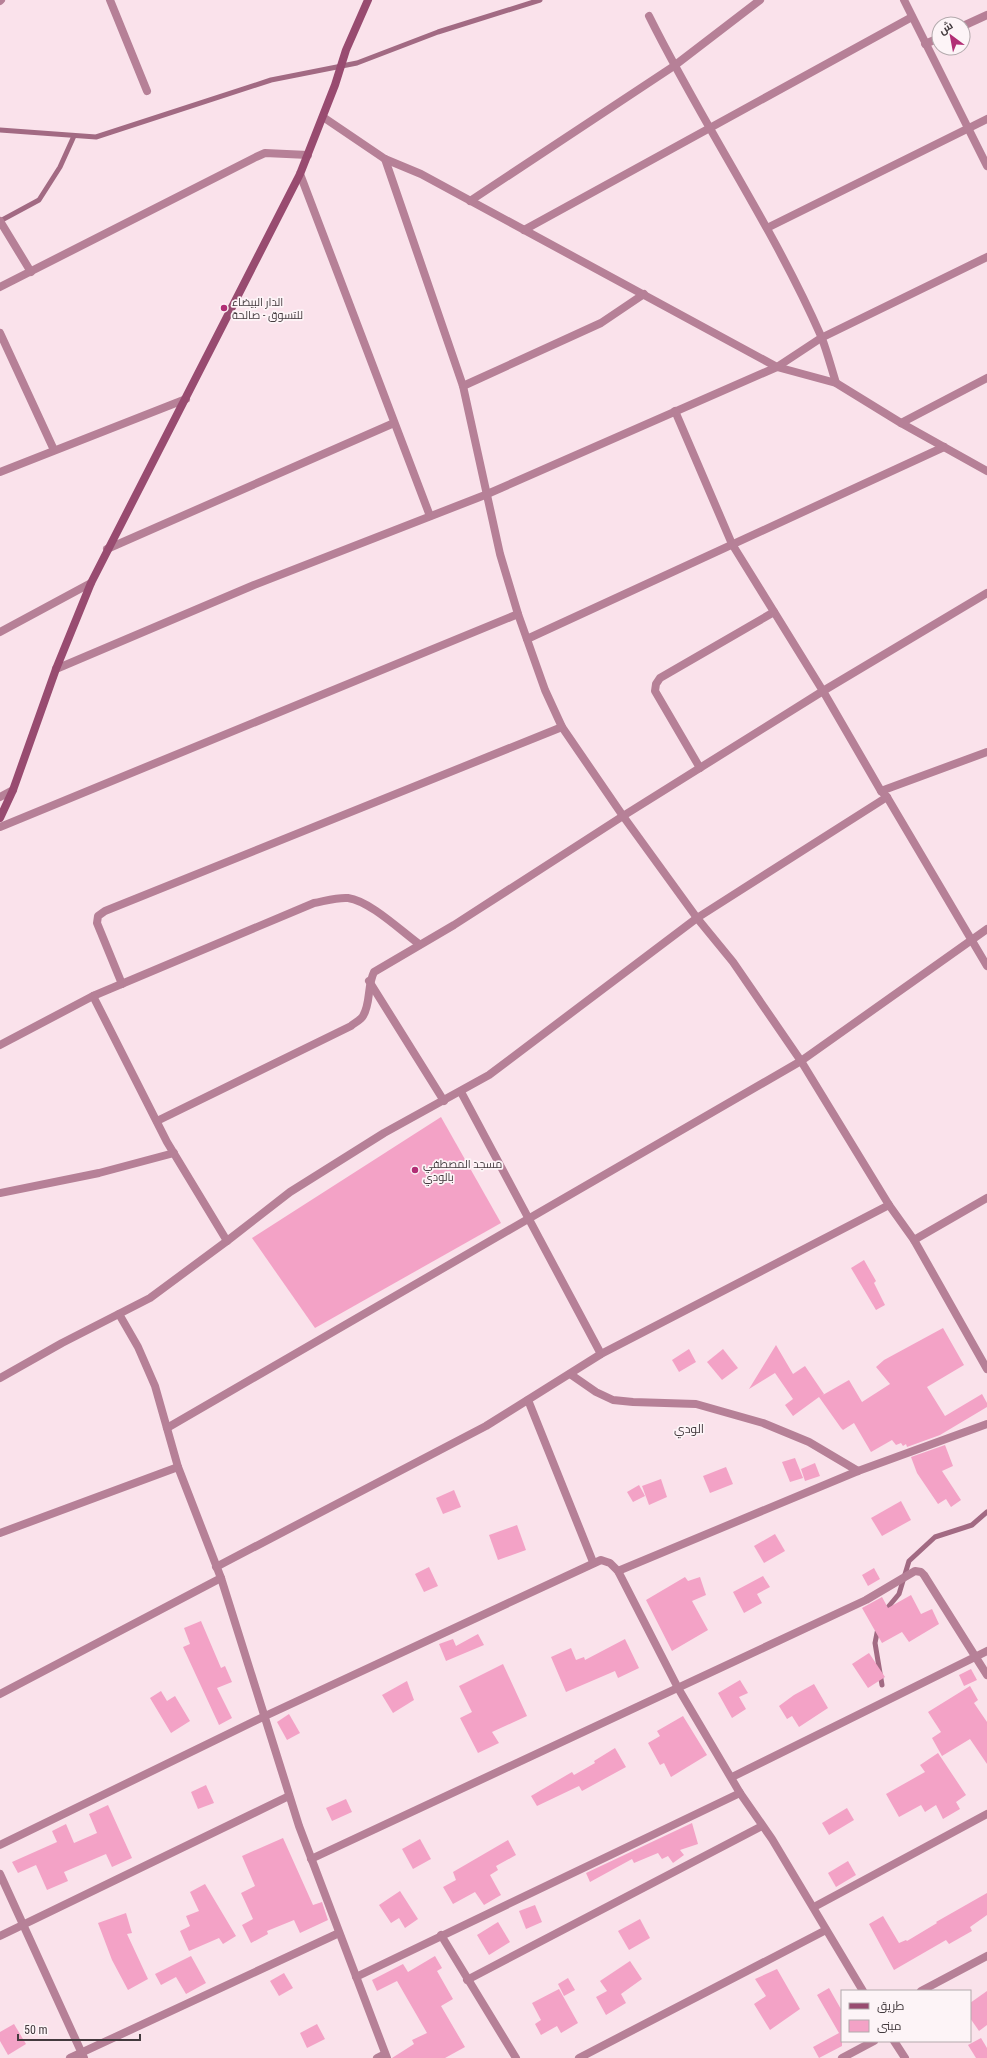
<svg xmlns="http://www.w3.org/2000/svg" width="987" height="2058" viewBox="0 0 987 2058" font-family="'Roboto Condensed',Cairo,sans-serif">
<style>
.lines{fill:none;stroke-linecap:round;stroke-linejoin:round}
.stream{stroke:#a26a83;stroke-width:5}
.building{fill:#f3a2c6}
.street{stroke:#b68097;stroke-width:8}
.secondary{stroke:#984b70;stroke-width:8}
.poi-dot{fill:#b12e75;stroke:#fdf4f7;stroke-width:1.5}
.labels{text-anchor:middle;dominant-baseline:central;stroke-width:3.5;stroke-linejoin:round;paint-order:stroke}
.poi-label{font-size:11px;fill:#433a3e;stroke:#fdf4f7;text-anchor:start}
.neighbourhood-label{font-size:12px;fill:#433a3e;stroke:#fdf4f7}
</style>
<rect width="100%" height="100%" fill="#fae2eb"/>
<g class="lines">
<g class="stream">
<path d="M0,130L96,137L271,80L357,63L438,32L540,0"/>
<path d="M0,221L39,200L60,167L74,136"/>
<path d="M884,1612L899,1594L909,1561L935,1537L972,1525L987,1512"/>
<path d="M878,1628L875,1643L882,1685"/>
</g>
</g>
<g class="building">
<path d="M441,1117L501,1223L315,1328L252,1238Z"/>
<path d="M864,1260L876,1281L874,1283L885,1305L876,1310L851,1268Z"/>
<path d="M943,1328L964,1365L927,1387L945,1416L982,1394L987,1403V1407L940,1435L907,1447L906,1444L903,1446L901,1443L896,1445L892,1440L871,1452L854,1423L843,1430L841,1428L819,1397L793,1416L785,1405L793,1399L775,1373L749,1389L776,1345L793,1374L805,1366L824,1394L821,1396L849,1380L862,1402L890,1384L876,1367L884,1360Z"/>
<path d="M689,1349L696,1362L679,1372L672,1360Z"/>
<path d="M723,1349L738,1368L722,1380L707,1362Z"/>
<path d="M945,1445L953,1466L942,1471L961,1500L951,1507L946,1499L938,1504L917,1473L911,1457Z"/>
<path d="M795,1458L803,1478L790,1482L782,1462Z"/>
<path d="M815,1463L820,1476L805,1481L801,1469Z"/>
<path d="M726,1467L733,1484L710,1493L703,1476Z"/>
<path d="M661,1479L667,1497L649,1505L642,1486Z"/>
<path d="M639,1485L645,1496L633,1502L627,1492Z"/>
<path d="M454,1490L461,1507L443,1514L436,1498Z"/>
<path d="M901,1501L911,1520L882,1536L871,1518Z"/>
<path d="M517,1525L526,1550L498,1560L489,1535Z"/>
<path d="M775,1534L785,1551L764,1563L754,1546Z"/>
<path d="M429,1567L438,1586L424,1592L415,1574Z"/>
<path d="M874,1568L880,1579L868,1586L862,1575Z"/>
<path d="M763,1576L770,1587L757,1594L762,1603L744,1613L733,1592Z"/>
<path d="M685,1577L688,1581L700,1577L706,1595L692,1601L708,1630L672,1651L646,1600Z"/>
<path d="M911,1595L921,1614L932,1609L939,1624L909,1642L902,1632L882,1643L862,1608L882,1597L888,1608Z"/>
<path d="M201,1621L221,1668L225,1666L232,1682L217,1688L232,1718L219,1725L183,1647L190,1644L184,1628Z"/>
<path d="M478,1634L484,1645L446,1661L439,1644L453,1639L456,1646Z"/>
<path d="M625,1639L639,1668L618,1678L615,1671L566,1692L551,1657L571,1648L576,1660L584,1657L585,1660Z"/>
<path d="M869,1653L885,1677L868,1688L852,1664Z"/>
<path d="M503,1664L527,1716L492,1732L499,1743L478,1753L460,1718L472,1712L459,1686Z"/>
<path d="M971,1669L977,1680L964,1686L959,1675Z"/>
<path d="M740,1680L748,1693L739,1697L746,1709L732,1718L718,1693Z"/>
<path d="M407,1681L414,1700L393,1713L382,1695Z"/>
<path d="M814,1684L828,1708L799,1727L792,1716L787,1719L779,1706L794,1695Z"/>
<path d="M970,1686L978,1700L974,1703L987,1722V1764L970,1739L942,1756L932,1738L941,1732L928,1712Z"/>
<path d="M161,1691L167,1701L175,1696L190,1721L171,1733L150,1698Z"/>
<path d="M289,1714L300,1733L287,1740L277,1722Z"/>
<path d="M683,1716L707,1755L671,1777L664,1763L660,1765L648,1743L660,1736L657,1731Z"/>
<path d="M615,1748L626,1767L582,1791L579,1786L537,1806L531,1796L572,1772L574,1775L595,1763L594,1761Z"/>
<path d="M938,1753L966,1795L956,1802L960,1809L943,1819L936,1805L925,1812L921,1805L899,1817L886,1794L925,1772L920,1765Z"/>
<path d="M206,1785L214,1803L198,1809L191,1792Z"/>
<path d="M346,1799L352,1812L332,1821L326,1808Z"/>
<path d="M108,1805L132,1858L112,1867L106,1854L64,1872L68,1881L47,1890L36,1865L18,1873L12,1862L57,1842L52,1831L66,1824L74,1843L97,1833L89,1814Z"/>
<path d="M847,1808L854,1820L829,1835L822,1823Z"/>
<path d="M692,1823L698,1844L680,1850L684,1855L673,1863L668,1856L662,1859L658,1853L634,1863L632,1859L590,1882L586,1873Z"/>
<path d="M283,1838L313,1905L322,1902L328,1920L300,1933L294,1920L267,1931L268,1934L251,1943L242,1925L253,1919L241,1893L255,1886L242,1856Z"/>
<path d="M420,1839L431,1859L413,1869L402,1849Z"/>
<path d="M508,1840L516,1855L496,1866L498,1870L490,1875L501,1895L484,1905L475,1892L453,1904L443,1887L456,1880L453,1872Z"/>
<path d="M848,1861L856,1875L836,1887L828,1873Z"/>
<path d="M205,1884L236,1936L223,1944L219,1938L189,1951L180,1931L190,1926L186,1916L199,1911L190,1892Z"/>
<path d="M400,1891L418,1919L405,1928L399,1918L391,1923L379,1905Z"/>
<path d="M987,1893V1915L970,1927L972,1931L949,1944L946,1940L894,1970L869,1924L883,1916L899,1943L906,1940L907,1941L937,1923L936,1922Z"/>
<path d="M535,1905L542,1922L526,1929L519,1911Z"/>
<path d="M126,1913L132,1933L127,1934L148,1979L128,1990L112,1960L98,1923Z"/>
<path d="M640,1919L650,1938L629,1950L618,1931Z"/>
<path d="M498,1922L510,1942L489,1955L477,1935Z"/>
<path d="M191,1956L206,1983L186,1994L176,1977L161,1985L155,1974Z"/>
<path d="M435,1956L442,1968L437,1971L453,1999L441,2006L465,2047L445,2058H392L414,2044L412,2040L427,2033L397,1981L377,1991L372,1980L403,1964L408,1972Z"/>
<path d="M630,1961L642,1979L621,1994L626,2003L606,2015L596,1997L607,1991L600,1981Z"/>
<path d="M777,1969L800,2009L770,2030L754,2004L766,1996L755,1979Z"/>
<path d="M284,1973L293,1988L279,1996L270,1981Z"/>
<path d="M568,1978L575,1990L564,1996L558,1984Z"/>
<path d="M829,1988L842,2011V2046L819,2058L813,2047L839,2033L817,1995Z"/>
<path d="M559,1989L578,2023L561,2033L557,2026L541,2035L535,2024L541,2020L532,2003Z"/>
<path d="M987,1991V2025L979,2031L970,2018V2003Z"/>
<path d="M14,2024L26,2044L8,2055L0,2041V2032Z"/>
<path d="M317,2024L325,2039L307,2048L300,2033Z"/>
<path d="M981,2038L987,2048V2058H976L968,2045Z"/>
</g>
<g class="lines">
<g class="street">
<path d="M110,0L147,91"/>
<path d="M904,0L987,166"/>
<path d="M0,1L1,0"/>
<path d="M649,16C703,125 772,225 821,336C827,351 831,367 836,383"/>
<path d="M963,26L987,15"/>
<path d="M925,44L939,38"/>
<path d="M323,117L385,159L421,174L777,367L836,383L901,423L987,471"/>
<path d="M385,159L463,386L500,554L518,614L545,690L562,727L623,816L697,918L733,962L801,1061L889,1205L914,1240L987,1369"/>
<path d="M300,174L430,516"/>
<path d="M470,201L674,66L760,0"/>
<path d="M0,221L31,272"/>
<path d="M767,228L987,119"/>
<path d="M524,230L912,17"/>
<path d="M0,287L256,157L265,153L308,155"/>
<path d="M0,333L54,450"/>
<path d="M463,386L601,323L644,294"/>
<path d="M675,411L732,544L823,691L881,791L887,797L987,966"/>
<path d="M901,423L987,378"/>
<path d="M0,472L186,399"/>
<path d="M107,549L394,423"/>
<path d="M0,632L91,583"/>
<path d="M527,639L944,447"/>
<path d="M56,669L254,585L485,495L777,367L821,338L987,257"/>
<path d="M700,768L655,691L656,684L660,678L774,612"/>
<path d="M881,791L987,752"/>
<path d="M0,797L13,790"/>
<path d="M0,827L518,614"/>
<path d="M369,981L444,1101"/>
<path d="M122,984L97,923L98,916L105,911L562,727"/>
<path d="M93,996L167,1142L227,1241"/>
<path d="M0,1045L93,996L314,903C325,901 338,897 348,898C370,901 401,931 419,944"/>
<path d="M461,1092L601,1354"/>
<path d="M157,1121L351,1026C354,1023 361,1020 363,1016C371,1003 367,986 374,972L454,925L623,816L823,691L987,593"/>
<path d="M0,1193L99,1173L174,1153"/>
<path d="M914,1240L987,1198"/>
<path d="M119,1314L138,1347L155,1386L178,1467"/>
<path d="M570,1374L596,1392L613,1400L633,1402L696,1404L763,1423L809,1442L858,1471"/>
<path d="M0,1378L62,1343L150,1298L227,1241L290,1192L384,1133L489,1075L697,918L887,797"/>
<path d="M528,1400L593,1562"/>
<path d="M167,1428L801,1061L987,929"/>
<path d="M0,1533L178,1467L221,1578L299,1826L387,2058"/>
<path d="M216,1567L486,1426L601,1354L889,1205"/>
<path d="M618,1571L858,1471L987,1424"/>
<path d="M0,1694L221,1578"/>
<path d="M732,1777L987,1651"/>
<path d="M0,1845L263,1717L601,1560L610,1563L618,1571L678,1688L740,1793L772,1839L863,1991"/>
<path d="M311,1859L866,1600L915,1571L921,1572L924,1575L987,1675"/>
<path d="M0,1874L84,2058"/>
<path d="M814,1907L987,1814"/>
<path d="M441,1935L516,2058"/>
<path d="M0,1936L289,1796"/>
<path d="M356,1977L740,1793"/>
<path d="M467,1980L762,1826"/>
<path d="M921,1991L987,1956"/>
<path d="M894,2041L905,2058"/>
<path d="M70,2058L339,1933"/>
<path d="M377,2058L385,2054"/>
<path d="M579,2058L826,1930"/>
<path d="M842,2058L874,2041"/>
</g>
<path class="secondary" d="M0,818L13,790L56,669L91,583L300,174L335,85L346,50L368,0"/>
</g>
<g class="poi-dot">
<circle cx="224" cy="308" r="4"/>
<circle cx="415" cy="1170" r="4"/>
</g>
<g class="labels">
<g class="poi-label">
<text x="232" y="302">الدار البيضاء<tspan x="232" dy="13">للتسوق - صالحة</tspan></text>
<text x="423" y="1164">مسجد المصطفي<tspan x="423" dy="13">بالودي</tspan></text>
</g>
<g class="neighbourhood-label">
<text x="689" y="1429">الودي</text>
</g>
</g>
<rect x="841" y="1990" width="130" height="52" fill="#fdf4f7" stroke="#b3aaad"/>
<rect x="849" y="2003" width="20" height="6" fill="#984b70" stroke="#b3aaad"/>
<text x="877" y="2010" font-size="12" fill="#433a3e">طريق</text>
<rect x="849" y="2020" width="20" height="12" fill="#f3a2c6" stroke="#b3aaad"/>
<text x="877" y="2030" font-size="12" fill="#433a3e">مبنى</text>
<g transform="translate(951 36) rotate(328)"><circle r="19" fill="#fdf4f7" stroke="#b3aaad"/>
<path d="M0-3L7 15L0 10L-7 15Z" fill="#b12e75"/>
<text y="-6" font-size="11" font-weight="bold" text-anchor="middle" fill="#433a3e">ش</text>
</g>
<path d="M18 2034v6h122v-6" fill="none" stroke="#433a3e" stroke-width="2"/>
<text x="24" y="2034" font-size="12" fill="#433a3e" stroke="#fdf4f7" stroke-width="3" paint-order="stroke">50 m</text>
</svg>
